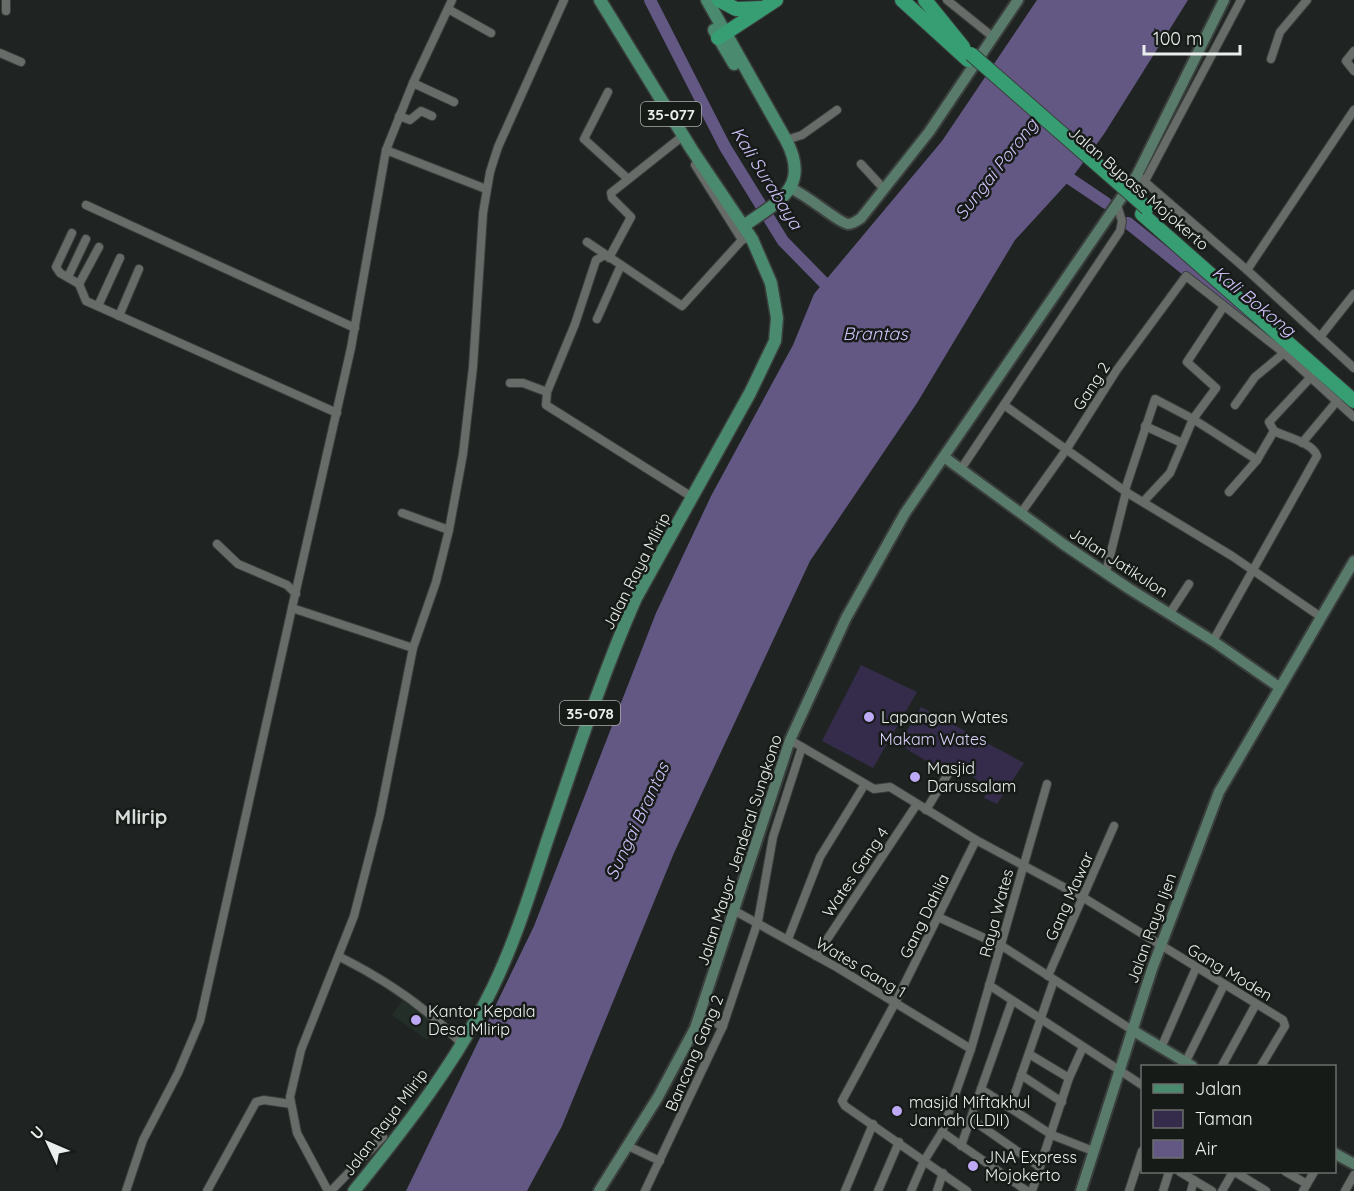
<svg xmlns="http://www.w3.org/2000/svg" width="1354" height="1191" viewBox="0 0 1354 1191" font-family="Quicksand,sans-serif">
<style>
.built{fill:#232e28}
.green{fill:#352c4b}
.water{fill:#635783}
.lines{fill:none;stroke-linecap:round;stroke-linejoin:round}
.river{stroke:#635783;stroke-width:12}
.street-casing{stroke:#3a3e3c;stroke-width:10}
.secondary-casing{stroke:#3a3e3c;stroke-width:14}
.primary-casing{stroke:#3a3e3c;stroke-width:15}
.highway-casing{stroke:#3a3e3c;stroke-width:16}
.street{stroke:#676c69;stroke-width:8}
.secondary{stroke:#597b6c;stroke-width:10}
.primary{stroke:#4a8a6f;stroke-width:12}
.highway{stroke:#379e73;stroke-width:14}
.highway-bridge-casing{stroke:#3a3e3c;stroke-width:16;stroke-linecap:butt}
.highway-bridge{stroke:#379e73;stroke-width:14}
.poi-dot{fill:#bea9f5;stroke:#161b18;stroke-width:2}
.labels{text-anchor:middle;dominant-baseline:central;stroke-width:5;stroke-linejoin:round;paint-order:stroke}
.shield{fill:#161b18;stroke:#aaafac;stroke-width:1.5}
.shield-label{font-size:15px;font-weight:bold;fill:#eaeeec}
.street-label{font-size:16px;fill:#eaeeec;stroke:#161b18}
.poi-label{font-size:16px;fill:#eaeeec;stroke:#161b18;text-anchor:start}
.park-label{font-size:16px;fill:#dad0fb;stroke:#161b18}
.water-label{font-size:18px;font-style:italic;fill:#d0c1fa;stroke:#161b18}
.quarter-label{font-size:20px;font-weight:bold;fill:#d6dcd9;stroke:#161b18}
</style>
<rect width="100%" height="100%" fill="#1f2422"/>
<path class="built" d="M404,998L440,1025L427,1040L392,1015Z"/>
<g class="green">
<path d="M861,665L917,692L873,768L822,741Z"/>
<path d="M921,707L1024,763L997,804L984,798L989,788L952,763L946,769L942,765L939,769L899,744Z"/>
</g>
<path class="water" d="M1037,0H1188L1104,134L1071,179L1015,240L917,403L810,561L674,853L562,1126L527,1191H406L534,926L656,613L711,496L793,345L814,294L942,141Z"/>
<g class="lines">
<g class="river">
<path d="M650,0L725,147L783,241L835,294"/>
<path d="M1060,172L1106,203"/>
<path d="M1128,223L1277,343"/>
</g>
<defs>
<g id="street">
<path d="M6,0V11"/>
<path d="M452,0L413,83L386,150L486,189"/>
<path d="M947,0L993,37"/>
<path d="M448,9L491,33"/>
<path d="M1354,51L1346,61L1354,71"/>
<path d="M0,53L21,62"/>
<path d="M1271,59L1280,32L1307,0"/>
<path d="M413,83L454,102"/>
<path d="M608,92L584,139L627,178"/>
<path d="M399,116L410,120L421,111L432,116"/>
<path d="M786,140L802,135L837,110"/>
<path d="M861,164L884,189"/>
<path d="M695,165L742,240"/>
<path d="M1137,175L1247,270L1354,368"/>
<path d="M1145,181L1241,0"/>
<path d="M86,205L355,328"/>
<path d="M72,233L56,267L60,273L79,284L86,301L337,413"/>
<path d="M587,242L682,306L742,240L745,239"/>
<path d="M605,255L596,260L575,324L547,392L546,405L692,497"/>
<path d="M609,258L631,217L612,198L611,193L679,139"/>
<path d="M1247,270L1354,110"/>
<path d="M68,277L86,239"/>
<path d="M79,284L99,247"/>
<path d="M98,306L120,258"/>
<path d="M119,316L139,269"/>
<path d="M597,319L621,265"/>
<path d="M1320,337L1354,294"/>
<path d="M510,383H523L547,392"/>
<path d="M1004,405L1126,492L1232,556L1321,617"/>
<path d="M1235,405L1255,377L1284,353"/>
<path d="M1145,426L1182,443"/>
<path d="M1302,443L1337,401"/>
<path d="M961,469L1120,231L1122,221L1117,205"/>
<path d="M1125,490L1155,399L1193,419L1257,460L1274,431L1269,422L1311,377"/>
<path d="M1229,492L1257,460"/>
<path d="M1144,501L1170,473L1193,419L1216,388L1187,362L1224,306"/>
<path d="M402,513L449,530"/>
<path d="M1021,513L1066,450L1116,371L1186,276L1284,353L1354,417"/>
<path d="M217,544L238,564L287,585L296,594"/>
<path d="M1106,572L1126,492"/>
<path d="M292,608L351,348L386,150"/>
<path d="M1170,613L1189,584"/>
<path d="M1213,641L1317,456C1313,443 1287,437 1274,431"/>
<path d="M790,740L874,789L890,787L976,840L1084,898L1283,1020L1285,1026L1261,1066"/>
<path d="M926,810L951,769"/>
<path d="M735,911L838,968L971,1049"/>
<path d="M938,917L1002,946L1132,1030"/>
<path d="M788,939L820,857L865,784"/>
<path d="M816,956L917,804"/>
<path d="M340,957C384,979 426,1007 461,1043"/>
<path d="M1048,976L1114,826"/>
<path d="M989,985L1142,1085"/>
<path d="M700,1017L723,1026"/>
<path d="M1161,1048L1196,968"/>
<path d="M1029,1054L1069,1078"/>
<path d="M1185,1063L1224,985"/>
<path d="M1222,1066L1256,1004"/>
<path d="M1021,1075L1062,1102"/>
<path d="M981,1089L1052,1135L1093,1151"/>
<path d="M1010,1108L1054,980"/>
<path d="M971,1119L1040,1167"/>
<path d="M942,1132L1027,1191"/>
<path d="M628,1146L660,1161"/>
<path d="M961,1146L1012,1001"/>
<path d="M1180,1172L1212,1191"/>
<path d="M1235,1172L1266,1191"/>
<path d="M1286,1172L1307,1184"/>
<path d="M126,1191L143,1140L178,1073L200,1021L292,608L413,648"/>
<path d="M207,1191L256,1102L264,1100L291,1104"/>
<path d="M328,1191L297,1133L290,1097L301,1050L354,916L380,815L413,648L436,582L449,530L463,454L473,367L483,213L490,172L498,147L564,0"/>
<path d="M331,1191L383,1137"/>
<path d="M645,1191L723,1026L758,921L773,837L802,747"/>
<path d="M845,1191L873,1124"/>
<path d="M878,1191L899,1142"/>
<path d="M911,1191L924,1161L942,1132L971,1049L1047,784"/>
<path d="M937,1191L943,1173"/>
<path d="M967,1191L845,1106L842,1101L895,1003L976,840"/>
<path d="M1032,1191L1069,1078L1083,1047"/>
<path d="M1129,1191L1142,1151"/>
<path d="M1163,1191L1169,1172"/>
<path d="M1191,1191L1194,1180"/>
<path d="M1222,1191L1233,1172"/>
<path d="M1303,1191L1314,1172"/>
<path d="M1345,1191L1354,1175"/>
</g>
<g id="secondary">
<path d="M792,189C807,195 839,223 848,224C853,224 857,221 861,218L929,132L1018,0"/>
<path d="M944,457L1063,544L1128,588L1213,641L1279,687"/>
<path d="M1132,1030L1192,1066"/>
<path d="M1334,1153L1354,1164"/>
<path d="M599,1191L658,1097L695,1028L790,740L846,618L905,513L1137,175L1224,0"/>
<path d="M1081,1191L1152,969L1219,792L1354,561"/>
</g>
<g id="primary">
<path d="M707,0L786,140C811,187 779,201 745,225"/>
<path d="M714,30L734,64"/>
<path d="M354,1191C405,1128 456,1063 492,989C515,942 531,890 547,841C575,759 601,677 636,598L750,393L775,341L777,318L771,283L752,239L692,150L600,0"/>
</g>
<g id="highway">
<path d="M719,0L736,9L762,8"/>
<path d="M902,0L968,60"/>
<path d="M925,0L963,47"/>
<path d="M718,38L776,0"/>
<path d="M1142,214L1354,401"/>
</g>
</defs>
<use href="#street" class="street-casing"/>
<use href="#secondary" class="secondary-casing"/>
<use href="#primary" class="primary-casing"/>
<use href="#highway" class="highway-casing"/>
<use href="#street" class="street"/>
<use href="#secondary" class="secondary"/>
<use href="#primary" class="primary"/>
<use href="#highway" class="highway"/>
<defs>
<path id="highway-bridge" d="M971,54L1147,208"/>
</defs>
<use href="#highway-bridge" class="highway-bridge-casing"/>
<use href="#highway-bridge" class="highway-bridge"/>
</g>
<g class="poi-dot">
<circle cx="869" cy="717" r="6"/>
<circle cx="915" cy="777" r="6"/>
<circle cx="416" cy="1020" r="6"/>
<circle cx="897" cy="1111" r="6"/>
<circle cx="973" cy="1166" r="6"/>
</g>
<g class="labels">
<g class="shield">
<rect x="641" y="102" width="60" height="24" rx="4.5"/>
<rect x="560" y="701" width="60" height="24" rx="4.5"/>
</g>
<g class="shield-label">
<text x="671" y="114">35-077</text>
<text x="590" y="713">35-078</text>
</g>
<g class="street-label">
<text transform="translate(1139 188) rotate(41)">Jalan Bypass Mojokerto</text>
<text transform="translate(1091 386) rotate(-57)">Gang 2</text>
<text transform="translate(1119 562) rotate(33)">Jalan Jatikulon</text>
<text transform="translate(636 571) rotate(-63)">Jalan Raya Mlirip</text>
<text transform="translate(739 850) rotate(-72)">Jalan Mayor Jenderal Sungkono</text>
<text transform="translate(855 872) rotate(-56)">Wates Gang 4</text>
<text transform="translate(1069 896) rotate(-66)">Gang Mawar</text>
<text transform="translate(996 913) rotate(-75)">Raya Wates</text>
<text transform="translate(924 916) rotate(-64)">Gang Dahlia</text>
<text transform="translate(1151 928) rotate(-70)">Jalan Raya Ijen</text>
<text transform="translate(861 967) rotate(31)">Wates Gang 1</text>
<text transform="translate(1230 972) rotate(31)">Gang Moden</text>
<text transform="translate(694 1053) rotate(-67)">Bancang Gang 2</text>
<text transform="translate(385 1122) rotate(-53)">Jalan Raya Mlirip</text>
</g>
<g class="poi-label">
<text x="881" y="717">Lapangan Wates</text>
<text x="927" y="768">Masjid<tspan x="927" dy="18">Darussalam</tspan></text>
<text x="428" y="1011">Kantor Kepala<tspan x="428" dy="18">Desa Mlirip</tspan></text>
<text x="909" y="1102">masjid Miftakhul<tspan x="909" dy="18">Jannah (LDII)</tspan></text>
<text x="985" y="1157">JNA Express<tspan x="985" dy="18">Mojokerto</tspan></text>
</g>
<g class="park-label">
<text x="933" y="739">Makam Wates</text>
</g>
<g class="water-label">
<text transform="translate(996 169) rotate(-52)">Sungai Porong</text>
<text transform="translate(767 178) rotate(58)">Kali Surabaya</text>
<text transform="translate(1254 301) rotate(39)">Kali Bokong</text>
<text x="875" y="333">Brantas</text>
<text transform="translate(637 821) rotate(-65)">Sungai Brantas</text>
</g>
<g class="quarter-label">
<text x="141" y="816">Mlirip</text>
</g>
</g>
<rect x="1141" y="1065" width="195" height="108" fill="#161b18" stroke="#6b6f6d" stroke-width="1.5"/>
<rect x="1153" y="1084" width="30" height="9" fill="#4a8a6f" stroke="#6b6f6d" stroke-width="1.5"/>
<text x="1195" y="1095" font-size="18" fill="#eaeeec">Jalan</text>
<rect x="1153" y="1110" width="30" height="18" fill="#352c4b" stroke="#6b6f6d" stroke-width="1.5"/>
<text x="1195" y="1125" font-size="18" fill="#eaeeec">Taman</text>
<rect x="1153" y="1140" width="30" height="18" fill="#635783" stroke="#6b6f6d" stroke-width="1.5"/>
<text x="1195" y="1155" font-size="18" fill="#eaeeec">Air</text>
<g transform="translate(48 1143) rotate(314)" stroke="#161b18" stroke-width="4.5" paint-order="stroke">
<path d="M0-4.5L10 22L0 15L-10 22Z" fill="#eaeeec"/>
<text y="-9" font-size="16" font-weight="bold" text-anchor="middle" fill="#eaeeec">U</text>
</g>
<path d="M1144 45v9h96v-9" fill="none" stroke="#eaeeec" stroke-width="3"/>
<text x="1153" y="45" font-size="18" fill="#eaeeec" stroke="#161b18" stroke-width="4.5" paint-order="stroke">100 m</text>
</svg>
